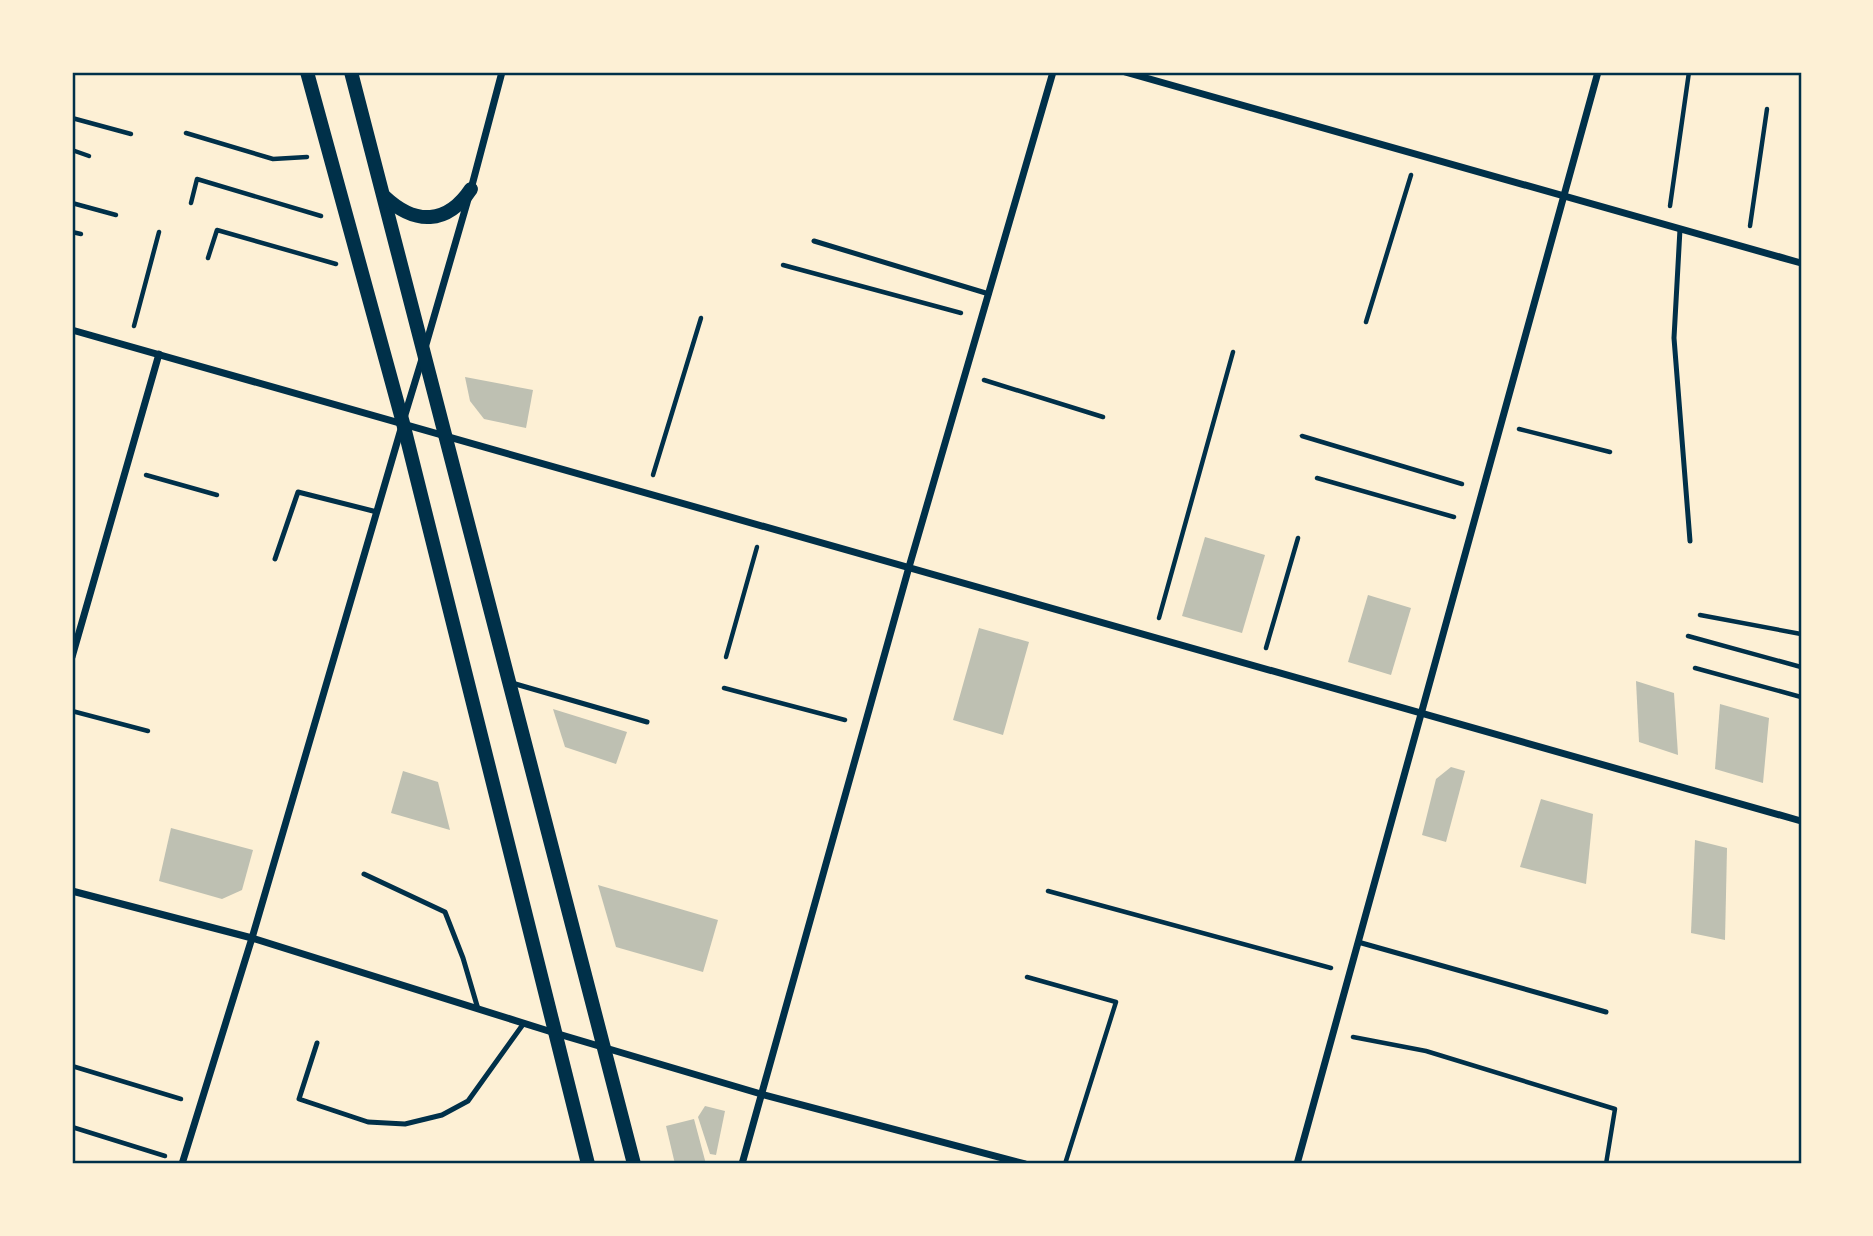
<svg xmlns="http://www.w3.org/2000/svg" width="1873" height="1236" viewBox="0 0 1873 1236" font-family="Arial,sans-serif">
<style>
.building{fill:#bec0b2}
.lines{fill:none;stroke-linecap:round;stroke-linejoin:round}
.path{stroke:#003049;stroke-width:4.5}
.service{stroke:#003049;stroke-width:5}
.minor{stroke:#003049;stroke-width:7}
.secondary{stroke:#003049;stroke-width:14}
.neatline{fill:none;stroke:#003049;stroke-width:2.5}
</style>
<rect width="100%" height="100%" fill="#fdf0d5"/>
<g class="building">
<path d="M465,377L533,390L526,428L484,419L470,401Z"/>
<path d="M1205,537L1265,555L1242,633L1182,616Z"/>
<path d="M1368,595L1411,608L1391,675L1348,662Z"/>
<path d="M979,628L1029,642L1003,735L953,720Z"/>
<path d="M1636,681L1674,693L1678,755L1639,742Z"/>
<path d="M1720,704L1769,718L1763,783L1715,769Z"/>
<path d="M553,709L627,732L616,764L565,747Z"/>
<path d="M1451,767L1465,771L1446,842L1422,835L1436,779Z"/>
<path d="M403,771L438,782L450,830L391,813Z"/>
<path d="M1541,799L1593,814L1586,884L1520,867Z"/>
<path d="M171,828L253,850L242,890L222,899L159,881Z"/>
<path d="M1695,840L1727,848L1725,940L1691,933Z"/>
<path d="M598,885L718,920L703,972L616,947Z"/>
<path d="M705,1106L725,1111L716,1155L710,1154L698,1117Z"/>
<path d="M694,1119L706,1164H675L666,1126Z"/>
</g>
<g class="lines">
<g class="path">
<path d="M72,118L131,134"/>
<path d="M186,133L273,159L307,157"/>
<path d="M72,150L89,156"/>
<path d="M72,203L116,215"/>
<path d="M191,203L197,179L321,216"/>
<path d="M1670,206L1689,72"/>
<path d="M1750,226L1767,109"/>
<path d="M72,232L81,234"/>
<path d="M208,258L217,230L336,264"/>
<path d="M783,265L961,313"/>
<path d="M1366,322L1411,175"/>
<path d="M134,326L159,232"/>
<path d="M984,380L1103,417"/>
<path d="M1519,429L1610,452"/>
<path d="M1302,436L1462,484"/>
<path d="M146,475L217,495"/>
<path d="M653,475L701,318"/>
<path d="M1317,478L1454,517"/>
<path d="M1700,615L1801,634"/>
<path d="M1159,618L1233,352"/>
<path d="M1688,636L1801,667"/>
<path d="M1266,648L1298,538"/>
<path d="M726,657L757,547"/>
<path d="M1695,668L1801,697"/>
<path d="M724,688L845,720"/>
<path d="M72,711L148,731"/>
<path d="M1048,891L1331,968"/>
<path d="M1027,977L1116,1002L1065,1164"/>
<path d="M1353,1037L1426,1051L1615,1109L1606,1164"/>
<path d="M72,1066L181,1099"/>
<path d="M72,1127L165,1156"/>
</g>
<g class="service">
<path d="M1680,229L1674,338L1690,541"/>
<path d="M814,241L989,294"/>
<path d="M275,559L298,492L377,512"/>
<path d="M512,683L647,722"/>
<path d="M364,874L445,912L463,958L478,1009"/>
<path d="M1358,942L1606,1012"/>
<path d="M317,1043L299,1099L368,1122L405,1124L442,1115L468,1101L524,1023"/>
</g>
<g class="minor">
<path d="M1125,72L1801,263"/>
<path d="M72,330L1801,821"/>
<path d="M425,348L471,189L502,72"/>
<path d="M404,418L422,359"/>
<path d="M72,657L159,354"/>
<path d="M72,891L252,938L555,1033L761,1094L1025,1164"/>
<path d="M182,1164L252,938L401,429"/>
<path d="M742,1164L909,567L1053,72"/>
<path d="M1297,1164L1598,72"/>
</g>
<g class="secondary">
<path d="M307,72L403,423L588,1164"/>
<path d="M351,72L634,1164"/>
<path d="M385,197C415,225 447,225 471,189"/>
</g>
</g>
<rect width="1873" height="1236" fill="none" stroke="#fdf0d5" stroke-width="147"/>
<rect x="74" y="74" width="1726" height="1088" class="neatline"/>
</svg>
